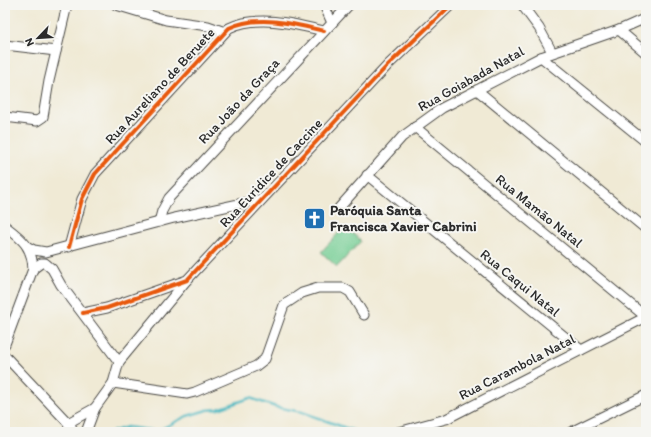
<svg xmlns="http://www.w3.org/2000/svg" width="651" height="437" viewBox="0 0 651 437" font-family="Itim,sans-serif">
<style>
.pitch{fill:#76ce94;stroke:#507c60}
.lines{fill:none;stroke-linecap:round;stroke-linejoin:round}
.stream{stroke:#49b8c1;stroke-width:2.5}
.minor-casing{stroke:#494844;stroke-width:11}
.minor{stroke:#fff;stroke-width:9}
.cycleway-casing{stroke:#f6f6f2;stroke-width:6}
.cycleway{stroke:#e8590c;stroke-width:4}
.labels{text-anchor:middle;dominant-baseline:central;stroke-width:4;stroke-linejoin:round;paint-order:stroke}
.street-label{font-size:14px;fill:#2b2b2b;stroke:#f6f6f2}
.poi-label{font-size:14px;font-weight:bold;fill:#2b2b2b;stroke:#f6f6f2;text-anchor:start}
</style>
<rect width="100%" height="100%" fill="#f6f6f2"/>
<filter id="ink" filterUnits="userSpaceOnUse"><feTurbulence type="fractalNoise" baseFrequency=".025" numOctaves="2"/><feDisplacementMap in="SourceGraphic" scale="8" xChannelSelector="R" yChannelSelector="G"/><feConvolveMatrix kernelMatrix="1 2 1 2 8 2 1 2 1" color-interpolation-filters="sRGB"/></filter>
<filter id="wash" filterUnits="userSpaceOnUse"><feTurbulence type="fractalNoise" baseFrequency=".012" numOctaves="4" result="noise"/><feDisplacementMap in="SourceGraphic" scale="16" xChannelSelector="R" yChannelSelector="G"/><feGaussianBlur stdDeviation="0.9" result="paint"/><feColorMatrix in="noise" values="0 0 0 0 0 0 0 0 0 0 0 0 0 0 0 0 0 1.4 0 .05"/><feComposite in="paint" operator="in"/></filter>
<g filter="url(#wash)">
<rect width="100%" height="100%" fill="#f0ead5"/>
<path class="pitch" d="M345,226L361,241L337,267L321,252Z"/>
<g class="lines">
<path class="stream" d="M112,432L127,427L157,431L187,416L207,410L218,409L250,398L276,407L302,412L357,432"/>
</g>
</g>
<g filter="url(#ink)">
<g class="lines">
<defs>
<g id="minor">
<path d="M116,5L166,20L208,26L225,32"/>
<path d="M324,5L332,23"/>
<path d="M522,5L539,28L552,52"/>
<path d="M619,30L646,53"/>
<path d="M5,45L56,51"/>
<path d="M541,57L646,142"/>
<path d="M477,90L646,229"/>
<path d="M5,117L37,121L43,117L49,81L67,5"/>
<path d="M415,127L646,317"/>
<path d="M367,175L581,350"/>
<path d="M339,208L402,137L442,108L541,57L619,30L646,18"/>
<path d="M159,222L162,211L169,198L349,5"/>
<path d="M5,226C22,239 32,246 33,269L5,344"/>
<path d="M28,247L34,250L46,252L174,218L262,199"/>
<path d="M69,247L82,199L95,174L229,28C258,14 295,24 324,31"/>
<path d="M33,269L41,263H45L52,269L61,285L119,362"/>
<path d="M83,313L107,308L187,280L388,65L451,5"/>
<path d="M5,356L71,426L73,432"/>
<path d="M113,383L187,394L195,392L256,366L265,359L284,305L302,293L318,288H343L350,292L364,315"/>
<path d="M68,423L95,408"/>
<path d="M86,432L95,408L113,383L119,362L186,281"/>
<path d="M398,432L446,419L646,317"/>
<path d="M571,432L646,395"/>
</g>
</defs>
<use href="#minor" class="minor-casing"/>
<use href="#minor" class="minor"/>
<defs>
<g id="cycleway">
<path d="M69,247L82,199L95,174L229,28C258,14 295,24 324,31"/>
<path d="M83,313L107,308L187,280L388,65L451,5"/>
</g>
</defs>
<use href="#cycleway" class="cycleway-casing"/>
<use href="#cycleway" class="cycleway"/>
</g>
</g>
<defs>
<symbol id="church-square" viewBox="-11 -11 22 22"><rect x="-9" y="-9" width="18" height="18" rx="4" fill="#1f6fb2" stroke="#f6f6f2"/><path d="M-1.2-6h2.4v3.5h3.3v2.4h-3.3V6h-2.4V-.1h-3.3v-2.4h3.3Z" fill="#fff"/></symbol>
</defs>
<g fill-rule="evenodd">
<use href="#church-square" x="302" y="206" width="25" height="25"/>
</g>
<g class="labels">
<g class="street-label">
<text transform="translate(471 79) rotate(-29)">Rua Goiabada Natal</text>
<text transform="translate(160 86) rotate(-47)">Rua Aureliano de Beruete</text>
<text transform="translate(239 101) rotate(-47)">Rua João da Graça</text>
<text transform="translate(271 173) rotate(-47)">Rua Euridice de Caccine</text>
<text transform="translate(539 211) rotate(39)">Rua Mamão Natal</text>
<text transform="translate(520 283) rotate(39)">Rua Caqui Natal</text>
<text transform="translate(517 367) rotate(-27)">Rua Carambola Natal</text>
</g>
<g class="poi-label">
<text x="330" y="210">Paróquia Santa<tspan x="330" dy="16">Francisca Xavier Cabrini</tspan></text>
</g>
</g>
<rect width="651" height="437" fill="none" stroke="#f6f6f2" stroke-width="20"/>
<g transform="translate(38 38) rotate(245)" stroke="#f6f6f2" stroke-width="3" paint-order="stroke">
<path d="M0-3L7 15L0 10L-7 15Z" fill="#2b2b2b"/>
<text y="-6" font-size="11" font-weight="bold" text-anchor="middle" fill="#2b2b2b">N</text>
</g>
</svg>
